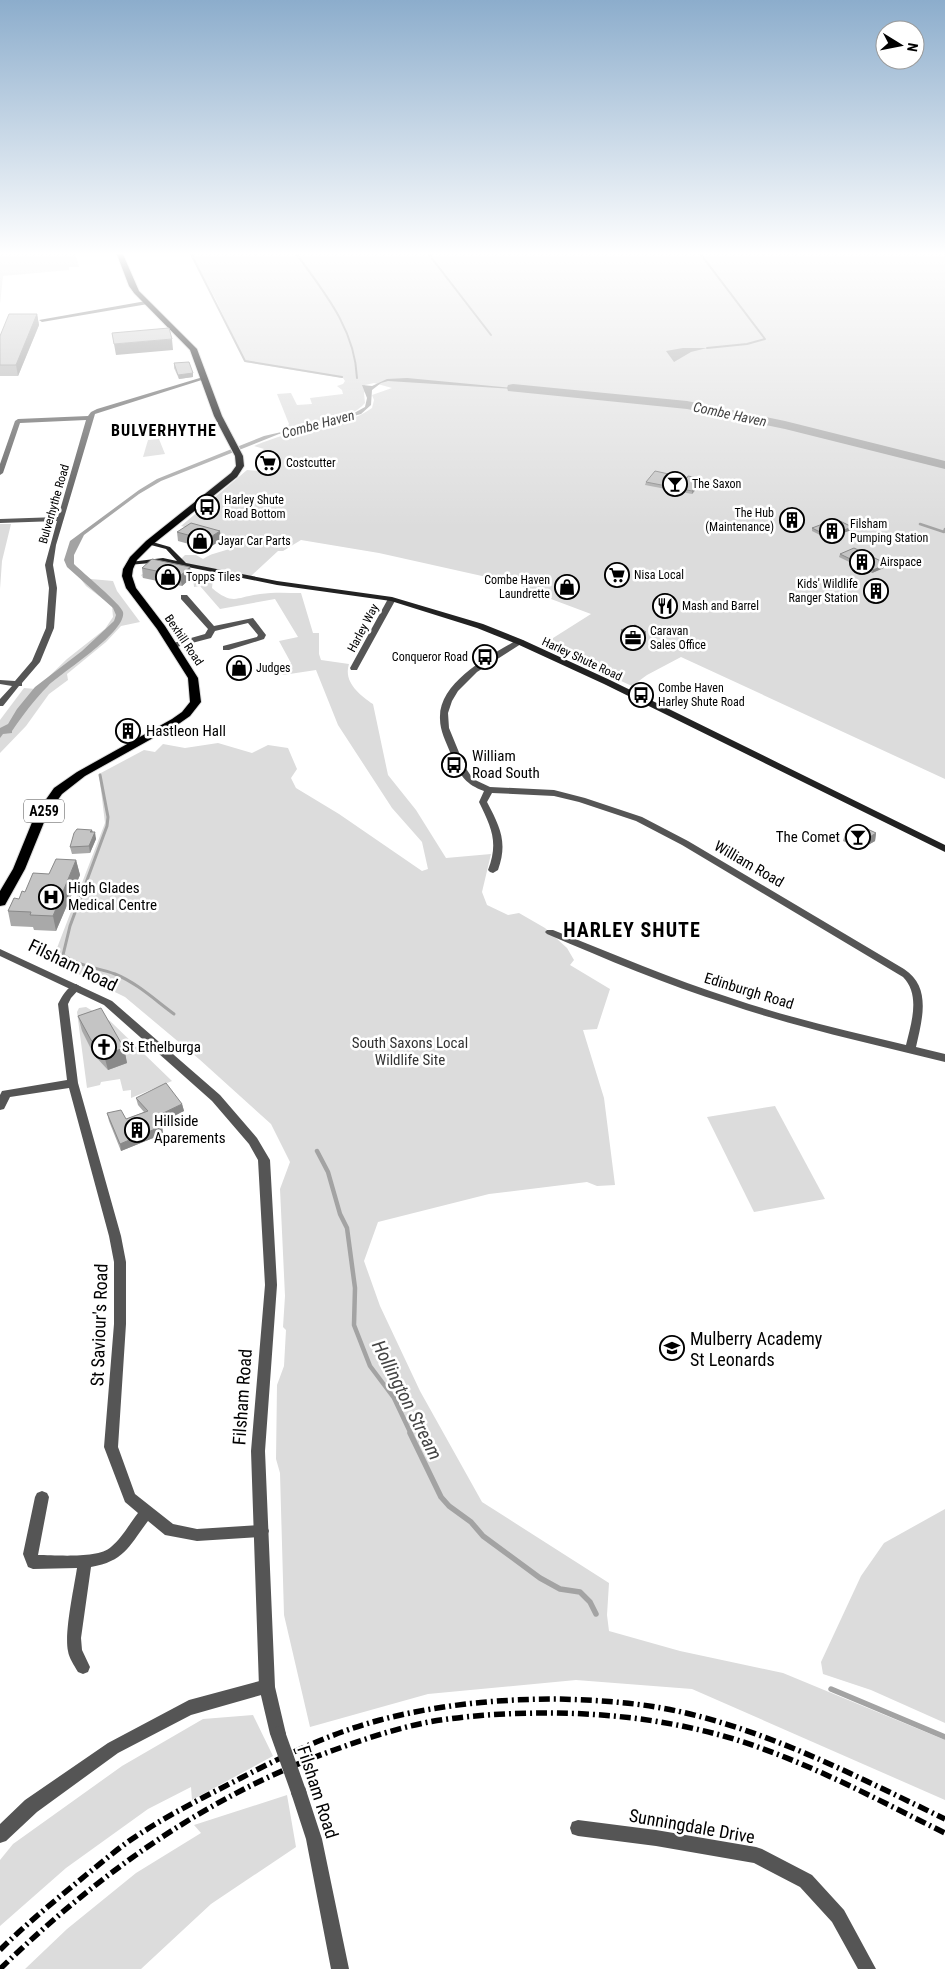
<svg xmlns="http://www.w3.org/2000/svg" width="945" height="1969" viewBox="0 0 945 1969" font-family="'Roboto Condensed',sans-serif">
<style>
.green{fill:#dcdcdc}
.water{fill:#a3a3a3}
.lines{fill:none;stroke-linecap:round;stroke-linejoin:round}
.stream-far4{stroke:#a3a3a3;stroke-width:2}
.stream-far3{stroke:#a3a3a3;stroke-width:2.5}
.stream-far2{stroke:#a3a3a3;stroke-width:3}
.stream-far1{stroke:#a3a3a3;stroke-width:4.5}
.stream{stroke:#a3a3a3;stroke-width:5.5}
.river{fill:#a3a3a3;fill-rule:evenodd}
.trunk-casing{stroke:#dbdbdb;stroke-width:2}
.minor{fill:#555;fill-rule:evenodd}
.tertiary{fill:#555;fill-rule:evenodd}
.secondary{fill:#222;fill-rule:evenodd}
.trunk{fill:#000;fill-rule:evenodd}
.rail{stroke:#000;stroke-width:5.5;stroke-dasharray:11 4 2 4;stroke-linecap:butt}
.tertiary-bridge{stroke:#555;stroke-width:15}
.wall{fill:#a9a9a9}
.shaded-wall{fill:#898989}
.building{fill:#c4c4c4;stroke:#898989}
.labels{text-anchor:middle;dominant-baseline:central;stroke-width:5;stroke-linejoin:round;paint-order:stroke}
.far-poi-label{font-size:12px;fill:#000;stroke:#fff;text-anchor:start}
.far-street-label{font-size:12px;fill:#000;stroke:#fff}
.far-water-label{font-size:14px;font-style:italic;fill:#444;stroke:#fff}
.shield{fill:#fff;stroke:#4c4c4c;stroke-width:1}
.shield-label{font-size:14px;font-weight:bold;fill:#000}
.poi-label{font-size:15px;fill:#000;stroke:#fff;text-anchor:start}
.street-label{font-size:15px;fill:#000;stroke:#fff}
.park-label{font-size:15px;fill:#333;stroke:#fff}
.far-district-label{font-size:16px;font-weight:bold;letter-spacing:1px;fill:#000;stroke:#fff}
.near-street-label{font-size:18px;fill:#000;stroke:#fff}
.near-poi-label{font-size:18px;fill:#000;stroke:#fff;text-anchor:start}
.near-water-label{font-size:19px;font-style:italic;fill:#444;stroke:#fff}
.district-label{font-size:20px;font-weight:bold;letter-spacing:1px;fill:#000;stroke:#fff}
</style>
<rect width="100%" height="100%" fill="#fff"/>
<g class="green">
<path d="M0,252H75L79,267H69V270L3,276L0,304Z"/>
<path d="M190,252H945V779L681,657L647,675L632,686L542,645L591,614L535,593L518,584L379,553L301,540L283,551H278L251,576L187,564L181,559L185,555H196L203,559C214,551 225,553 236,545L215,535L181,526L247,470L261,471L274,468L280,456L257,454L264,449L254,446C275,437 295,432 317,427C336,423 356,420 372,408L374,400L372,395L392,388L374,383L365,385L367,389L364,393L365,403C348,423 311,423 286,428L289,424L277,394L291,393L297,405L312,404L310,398L343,394L342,390L337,386L343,384L345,381L343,378L245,362L216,300Z"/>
<path d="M159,439L165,454L143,457L148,440Z"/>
<path d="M0,524H11L2,561L0,589Z"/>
<path d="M153,567L213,578L212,588C233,606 237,597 260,594C274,592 288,593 301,593L313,633H319V654L321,660L349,664C343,682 360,695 373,704L388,775L416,810L446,858L491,854L482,892L487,905L508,915L519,913L545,928L567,948L574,960L570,965L610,989L597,1029L583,1030L604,1098L615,1185L597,1186L587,1182L489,1194L378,1222L364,1261L380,1306L420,1391L482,1502L609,1583L607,1615L609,1631L680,1651L783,1673L945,1740V1800L692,1689L576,1680L428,1694L310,1727L284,1615L280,1473L276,1459L277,1385L284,1366L286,1330L283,1327L285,1296L280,1189L290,1162L271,1124L199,1059L125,997L52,961L105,823L99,774L144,750L155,752L163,744L185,748L218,743L252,753L268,745L288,748L297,769L291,778L296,788L339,814L422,871L428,869L422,842L392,808L338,725L316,670L283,675L277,666L291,663L279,641L298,637L275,599L220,609L200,586L194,587L193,577L154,569L143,578L141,575Z"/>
<path d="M80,578L113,581L117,591L140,622L121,626L106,642L67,674L68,680L49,694L26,726L0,753V720L24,688L36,689L67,659L105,629L113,617L112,606L86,586Z"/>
<path d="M86,1007L110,1021L172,1081L131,1098V1090L123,1091L120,1079L101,1082L100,1085L87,1088L77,1012L79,1008Z"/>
<path d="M775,1106L825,1199L754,1212L707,1117Z"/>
<path d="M945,1509V1723L871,1690L823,1674L821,1662L861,1576L884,1543Z"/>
<path d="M253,1715L273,1756L192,1800L191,1787L148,1809L66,1868L0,1926V1860L13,1844L122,1766L203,1719Z"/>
<path d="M287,1795L296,1847L211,1904L141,1969H25L67,1929L136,1873L201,1833L194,1825Z"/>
</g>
<g class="water">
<path d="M683,348H707L691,352L674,362L666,351Z"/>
<path d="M407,378L544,391L388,381L381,383L372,390L371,405L361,414L301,431L279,434L161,481L139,494L84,535L74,555V564C83,573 121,604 123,612C127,632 62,672 48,686C34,700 23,715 12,731V733L3,734L0,738V728L8,724L17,709L35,687L82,651L114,621L116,615L113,608L67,567L64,560L70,541L139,490L157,479L264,436L347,417L365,407L367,398L362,385L372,386L387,379Z"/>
</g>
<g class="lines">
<g class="stream-far4">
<path d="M190,252L245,361L342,377"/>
<path d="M295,252C323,291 355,328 357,378"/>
<path d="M427,252L491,335"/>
<path d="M699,252L765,339L747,344L707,348"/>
</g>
<path class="stream-far3" d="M920,524L944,532L945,529"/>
<path class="stream-far2" d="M100,775L108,817L107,826L70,926L63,955C81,967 95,967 115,974C137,983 155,1000 174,1014"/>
<path class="stream-far1" d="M317,1151L328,1172L340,1214L347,1228L355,1288L354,1325L370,1366L394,1398L411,1434"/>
<g class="stream">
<path d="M410,1433L441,1497L449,1506L471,1522L483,1536L540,1578L560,1589L580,1592L590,1602L596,1614"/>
<path d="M831,1689L945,1737"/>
</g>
<path class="river" d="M513,384L687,401L785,421L945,461V469L785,429L687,409L508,391L507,388L508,385Z"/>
<defs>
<path id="trunk" d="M116,252H122L139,291L197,349L222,416L243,456L244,466L237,477L152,545L137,560L133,569L132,576L136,588L165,626L198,678L201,702L190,716L180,723L85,776L62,794L47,815L25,869L5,905L0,906V891L13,869L35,815L54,788L77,772L172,719L182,712L190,702L188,678L157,629L126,588L122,576L123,569L130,557L146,541L231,473L236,466L235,456L214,416L190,350L134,293L129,286Z"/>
</defs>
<use href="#trunk" class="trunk-casing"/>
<g class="minor">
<path d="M146,301L148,304L42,322L39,320Z"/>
<path d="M203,377L208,378L95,414L56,545L53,565L57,588L54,628L40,662L22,683V686H19L3,706H0V699L12,686L0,684V680L15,681L32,661L46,628L49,588L45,565L57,521L0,523V519L58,517L86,420L20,423L3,473L0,475V464L15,421L18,419L88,416L91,412L97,409Z"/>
<path d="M181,595H187L214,626L253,618L266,635L264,639L229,650H223V646L257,637L258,635L248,623L215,631L211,638L173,648H170V644L205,634L208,629L181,599Z"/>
<path d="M389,597L396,599L358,668L357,670H351L350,668Z"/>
<path d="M517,640H523L524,642L477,672L458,691L452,701L448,713L449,728L465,767L473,779L490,787L554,790L585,798L642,817L688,841L904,969C932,987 922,1020 916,1047L945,1054V1062C872,1044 799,1028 728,1004C666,985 606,959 547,934L545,932L547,930H553C613,954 672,979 734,999C790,1018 848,1031 906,1045C911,1024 921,995 903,977L682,845L636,821L579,802L554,796L492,793L487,802C500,827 508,842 498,870L493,873L490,872L488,870C499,842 491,827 479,802L484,791C462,783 459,772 450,752C446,742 440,731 440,719C438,682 490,656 517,640Z"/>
<path d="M76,984L81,987L71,998L68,1004L78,1083L121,1236L126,1262V1324L118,1447L135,1494L173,1524L197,1529L262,1525L267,1526L269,1531L267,1536L262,1537L197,1541L165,1535L148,1521C129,1546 125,1561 91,1567L81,1638L82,1650L90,1667L88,1672L83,1674L78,1672C74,1665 69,1658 68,1651C64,1633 74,1588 77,1568L33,1569L28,1567L23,1554L35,1497L37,1493L42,1491L47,1493L49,1497L38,1555C55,1555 98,1559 111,1547C122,1538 130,1523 138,1513L125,1502L104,1447L114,1324V1262L109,1236L69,1088L10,1097L4,1109L0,1110V1095L2,1091L67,1080L58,1004C62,996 67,987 76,984Z"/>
<path d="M267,1679L272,1682L275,1687L272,1692L191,1715L118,1753L37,1812L6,1841L0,1843V1824L25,1800L108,1743L189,1700Z"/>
<path d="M578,1820L656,1830L756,1847L762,1849L812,1875L844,1910L876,1969H858L832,1922L800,1887L754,1863L656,1846L578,1836L572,1834L570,1828L572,1822Z"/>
</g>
<g class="tertiary">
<path d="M0,949L112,1001L220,1095L257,1138L270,1160L277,1285L265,1451L275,1687L286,1734L283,1739L278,1742L273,1739L270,1734L259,1687L251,1451L265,1285L258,1160L249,1144L212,1101L104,1005L0,956Z"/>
<path d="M299,1785L305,1787L322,1839L349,1969H331L306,1839L291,1793L293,1787Z"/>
</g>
<path class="secondary" d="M149,541L170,547L186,563L277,581L392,597L483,624L523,640L610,680L945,845V852L604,684L517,644L477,628L391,601L277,585L163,562L128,565L126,564L130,562L163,558L177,561L166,549L147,544L146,543Z"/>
<use href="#trunk" class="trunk"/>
<g class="rail">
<path d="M0,1950C27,1923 57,1899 86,1875C101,1863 116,1850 132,1839C166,1816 204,1797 241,1778C285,1755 331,1733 380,1720C437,1705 497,1699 556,1699C601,1700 646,1703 690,1714C780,1736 862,1779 945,1819"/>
<path d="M0,1969C97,1875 206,1796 334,1750C365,1739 397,1728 429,1722C468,1715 510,1713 549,1713C606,1713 665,1720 720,1735C799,1757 872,1797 945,1833"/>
</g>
<path class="tertiary-bridge" d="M278,1734L299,1793"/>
</g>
<g class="wall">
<path d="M37,314L39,325L18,376H0V336Z"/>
<path d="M174,363L193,373V377L179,379L174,368Z"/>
<path d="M646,482H702L692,494L645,485Z"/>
<path d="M852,527L851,530L828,539L812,531V528Z"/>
<path d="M177,532L221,540L207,549L178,541Z"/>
<path d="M840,554L886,567L872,573L839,557Z"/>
<path d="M142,568L192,577L182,586L143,578Z"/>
<path d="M621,630L645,639L631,644L621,637Z"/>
<path d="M92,830L96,839L90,853L72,854L70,847Z"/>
<path d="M876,833L875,841L861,849L843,841L845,834Z"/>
<path d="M76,860L80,875L56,931L34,930L33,927L11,926L8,911L19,899L49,874Z"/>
<path d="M78,1016L124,1048L127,1063L108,1070L94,1055L82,1031Z"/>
<path d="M136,1098L182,1104L184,1111L160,1123L162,1126L163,1134L121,1151L109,1121L107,1113L126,1119L144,1112L138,1105Z"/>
</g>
<g class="shaded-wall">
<path d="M37,314L39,325L18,376L16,365Z"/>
<path d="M172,339L173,350L116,355L114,344Z"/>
<path d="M193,373V377L179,379L178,375Z"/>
<path d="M702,479V482L692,494V491Z"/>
<path d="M852,527L851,530L828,539V536Z"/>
<path d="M220,531L221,540L207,549L206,540Z"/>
<path d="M887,564L886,567L872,573L873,570Z"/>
<path d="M190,567L192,577L182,586L180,576Z"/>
<path d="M646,632L645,639L631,644L632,638Z"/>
<path d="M92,830L93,836L95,832L96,839L90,853L89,846L90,832Z"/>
<path d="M876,833L875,841L861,849L862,842Z"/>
<path d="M76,860L80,875L56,931L53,916Z"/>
<path d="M124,1048L127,1063L108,1070L104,1055Z"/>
<path d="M182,1104L184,1111L158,1124L157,1116Z"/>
<path d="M162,1126L163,1134L121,1151L120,1144Z"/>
</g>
<g class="building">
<path d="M9,314H37L16,365H0V336Z"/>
<path d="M169,328L172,339L114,344L112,333Z"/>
<path d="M189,362L193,373L178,375L174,363Z"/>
<path d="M655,471L687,478L688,476L702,479L692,491L646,482Z"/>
<path d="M836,519L852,527L828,536L812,528Z"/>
<path d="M191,523L220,531L206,540L177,532Z"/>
<path d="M854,548L887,564L873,570L840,554Z"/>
<path d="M152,559L190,567L180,576L142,568Z"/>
<path d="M635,625L646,632L632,638L621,630Z"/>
<path d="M859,825L876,833L862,842L845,834Z"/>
<path d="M77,829L92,830L90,832H95L89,846L70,847L74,833Z"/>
<path d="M56,859L76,860L53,916L30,915L31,912L8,911L14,898L19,899L22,891L25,892L33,873L49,874Z"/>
<path d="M101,1008L124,1048L104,1055L91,1040L78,1016Z"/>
<path d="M166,1083L182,1104L157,1116L162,1126L120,1144L107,1113L121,1110L126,1119L148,1111L136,1098Z"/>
</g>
<linearGradient id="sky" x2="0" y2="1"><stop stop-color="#8cadcc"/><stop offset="0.48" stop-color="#fff"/><stop offset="1" stop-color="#fff" stop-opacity="0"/></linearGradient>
<rect width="945" height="528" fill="url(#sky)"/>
<defs>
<symbol id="supermarket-ring" viewBox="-11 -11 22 22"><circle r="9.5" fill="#fff" stroke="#000" stroke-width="1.5"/><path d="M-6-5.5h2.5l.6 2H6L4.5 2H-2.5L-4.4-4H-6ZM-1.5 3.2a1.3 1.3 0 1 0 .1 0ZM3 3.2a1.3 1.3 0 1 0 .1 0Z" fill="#000"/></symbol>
<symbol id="bar-ring" viewBox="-11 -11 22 22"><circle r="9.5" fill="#fff" stroke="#000" stroke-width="1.5"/><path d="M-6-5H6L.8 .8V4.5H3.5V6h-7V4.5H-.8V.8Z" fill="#000"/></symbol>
<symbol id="bus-ring" viewBox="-11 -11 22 22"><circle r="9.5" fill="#fff" stroke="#000" stroke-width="1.5"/><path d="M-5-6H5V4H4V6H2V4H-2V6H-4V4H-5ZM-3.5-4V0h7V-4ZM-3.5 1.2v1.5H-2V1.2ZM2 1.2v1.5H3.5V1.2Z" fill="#000"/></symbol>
<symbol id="building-ring" viewBox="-11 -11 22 22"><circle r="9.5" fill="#fff" stroke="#000" stroke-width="1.5"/><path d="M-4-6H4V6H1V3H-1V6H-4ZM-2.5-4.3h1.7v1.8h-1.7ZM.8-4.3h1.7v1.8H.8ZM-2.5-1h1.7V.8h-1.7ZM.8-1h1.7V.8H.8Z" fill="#000"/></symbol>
<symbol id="shop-ring" viewBox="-11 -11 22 22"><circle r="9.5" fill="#fff" stroke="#000" stroke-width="1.5"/><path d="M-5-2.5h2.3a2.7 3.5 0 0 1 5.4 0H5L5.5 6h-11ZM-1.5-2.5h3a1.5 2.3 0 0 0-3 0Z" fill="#000"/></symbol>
<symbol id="restaurant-ring" viewBox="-11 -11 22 22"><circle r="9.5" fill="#fff" stroke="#000" stroke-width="1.5"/><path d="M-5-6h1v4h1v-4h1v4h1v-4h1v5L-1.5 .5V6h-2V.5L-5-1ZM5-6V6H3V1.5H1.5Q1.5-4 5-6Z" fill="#000"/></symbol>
<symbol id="office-ring" viewBox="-11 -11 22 22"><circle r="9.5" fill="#fff" stroke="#000" stroke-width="1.5"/><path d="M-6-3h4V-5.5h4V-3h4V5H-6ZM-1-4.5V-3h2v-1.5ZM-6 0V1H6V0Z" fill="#000"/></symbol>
<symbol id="hospital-ring" viewBox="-11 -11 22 22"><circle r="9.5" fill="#fff" stroke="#000" stroke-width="1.5"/><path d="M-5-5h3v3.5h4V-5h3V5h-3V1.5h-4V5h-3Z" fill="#000"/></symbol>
<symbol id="church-ring" viewBox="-11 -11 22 22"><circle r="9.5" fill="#fff" stroke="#000" stroke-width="1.5"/><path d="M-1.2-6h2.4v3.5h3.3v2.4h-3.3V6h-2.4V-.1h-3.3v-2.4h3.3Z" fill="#000"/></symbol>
<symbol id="school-ring" viewBox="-11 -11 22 22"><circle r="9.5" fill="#fff" stroke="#000" stroke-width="1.5"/><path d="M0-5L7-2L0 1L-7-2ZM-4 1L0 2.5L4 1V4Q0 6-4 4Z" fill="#000"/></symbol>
</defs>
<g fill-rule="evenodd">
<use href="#supermarket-ring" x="254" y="449" width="28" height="28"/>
<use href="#bar-ring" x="661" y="470" width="28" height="28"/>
<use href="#bus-ring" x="193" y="493" width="28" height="28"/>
<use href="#building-ring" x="778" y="506" width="28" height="28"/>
<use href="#building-ring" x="818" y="517" width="28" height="28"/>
<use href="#shop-ring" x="186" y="527" width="28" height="28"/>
<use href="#building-ring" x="848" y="548" width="28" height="28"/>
<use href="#supermarket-ring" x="603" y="561" width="28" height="28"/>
<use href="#shop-ring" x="154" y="563" width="28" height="28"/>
<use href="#shop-ring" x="553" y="573" width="28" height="28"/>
<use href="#building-ring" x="862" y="577" width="28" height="28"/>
<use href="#restaurant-ring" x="651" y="592" width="28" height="28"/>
<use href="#office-ring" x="619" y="624" width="28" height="28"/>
<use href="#bus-ring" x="471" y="643" width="28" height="28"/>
<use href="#shop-ring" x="225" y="654" width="28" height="28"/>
<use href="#bus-ring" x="627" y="681" width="28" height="28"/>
<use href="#building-ring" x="114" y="717" width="28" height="28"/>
<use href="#bus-ring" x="440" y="751" width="28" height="28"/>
<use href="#bar-ring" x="844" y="823" width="28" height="28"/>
<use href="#hospital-ring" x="37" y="883" width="28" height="28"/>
<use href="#church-ring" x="90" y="1033" width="28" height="28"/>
<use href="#building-ring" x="123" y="1116" width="28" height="28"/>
<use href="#school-ring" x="658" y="1334" width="28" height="28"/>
</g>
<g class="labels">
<g class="far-poi-label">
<text x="286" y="463">Costcutter</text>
<text x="692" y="484">The Saxon</text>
<text x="224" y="500">Harley Shute<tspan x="224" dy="14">Road Bottom</tspan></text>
<text x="774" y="513" text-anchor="end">The Hub<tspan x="774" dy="14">(Maintenance)</tspan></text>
<text x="850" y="524">Filsham<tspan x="850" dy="14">Pumping Station</tspan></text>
<text x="218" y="541">Jayar Car Parts</text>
<text x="880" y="562">Airspace</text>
<text x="634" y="575">Nisa Local</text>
<text x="186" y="577">Topps Tiles</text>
<text x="550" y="580" text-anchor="end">Combe Haven<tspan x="550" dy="14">Laundrette</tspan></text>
<text x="858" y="584" text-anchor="end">Kids' Wildlife<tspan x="858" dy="14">Ranger Station</tspan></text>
<text x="682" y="606">Mash and Barrel</text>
<text x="650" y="631">Caravan<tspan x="650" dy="14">Sales Office</tspan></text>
<text x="468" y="657" text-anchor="end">Conqueror Road</text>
<text x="256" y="668">Judges</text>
<text x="658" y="688">Combe Haven<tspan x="658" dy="14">Harley Shute Road</tspan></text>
</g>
<g class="far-street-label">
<text transform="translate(54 504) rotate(-74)">Bulverhythe Road</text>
<text transform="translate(363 628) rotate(-62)">Harley Way</text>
<text transform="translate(184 640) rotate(56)">Bexhill Road</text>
<text transform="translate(582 659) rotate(25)">Harley Shute Road</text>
</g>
<g class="far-water-label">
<text transform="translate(730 414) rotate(12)">Combe Haven</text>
<text transform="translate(318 424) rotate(-15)">Combe Haven</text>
</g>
<rect class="shield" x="24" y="799.5" width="40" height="23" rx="4"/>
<g class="shield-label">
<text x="44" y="811">A259</text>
</g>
<g class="poi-label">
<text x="146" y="731">Hastleon Hall</text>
<text x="472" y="756">William<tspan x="472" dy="17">Road South</tspan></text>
<text x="840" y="837" text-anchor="end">The Comet</text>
<text x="68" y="888">High Glades<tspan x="68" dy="17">Medical Centre</tspan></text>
<text x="122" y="1047">St Ethelburga</text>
<text x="154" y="1121">Hillside<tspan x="154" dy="17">Aparements</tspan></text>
</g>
<g class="street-label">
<text transform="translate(749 864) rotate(30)">William Road</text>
<text transform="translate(749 991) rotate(17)">Edinburgh Road</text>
</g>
<g class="park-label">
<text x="410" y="1043">South Saxons Local<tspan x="410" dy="17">Wildlife Site</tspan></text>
</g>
<g class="far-district-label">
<text x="164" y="430">BULVERHYTHE</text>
</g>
<g class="near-street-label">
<text transform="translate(73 965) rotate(26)">Filsham Road</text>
<text transform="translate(99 1325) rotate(-88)">St Saviour's Road</text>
<text transform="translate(242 1397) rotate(-86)">Filsham Road</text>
<text transform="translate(318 1792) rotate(72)">Filsham Road</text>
<text transform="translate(692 1826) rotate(10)">Sunningdale Drive</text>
</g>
<g class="near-poi-label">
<text x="690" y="1338">Mulberry Academy<tspan x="690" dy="21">St Leonards</tspan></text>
</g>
<g class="near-water-label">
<text transform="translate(407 1400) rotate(63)">Hollington Stream</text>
</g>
<g class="district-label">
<text x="632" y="930">HARLEY SHUTE</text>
</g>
</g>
<g transform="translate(900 45) rotate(100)"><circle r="24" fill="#ffffff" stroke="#999999"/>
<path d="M0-4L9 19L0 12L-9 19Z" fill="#000000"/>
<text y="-8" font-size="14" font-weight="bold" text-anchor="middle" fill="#000000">N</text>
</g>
</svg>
